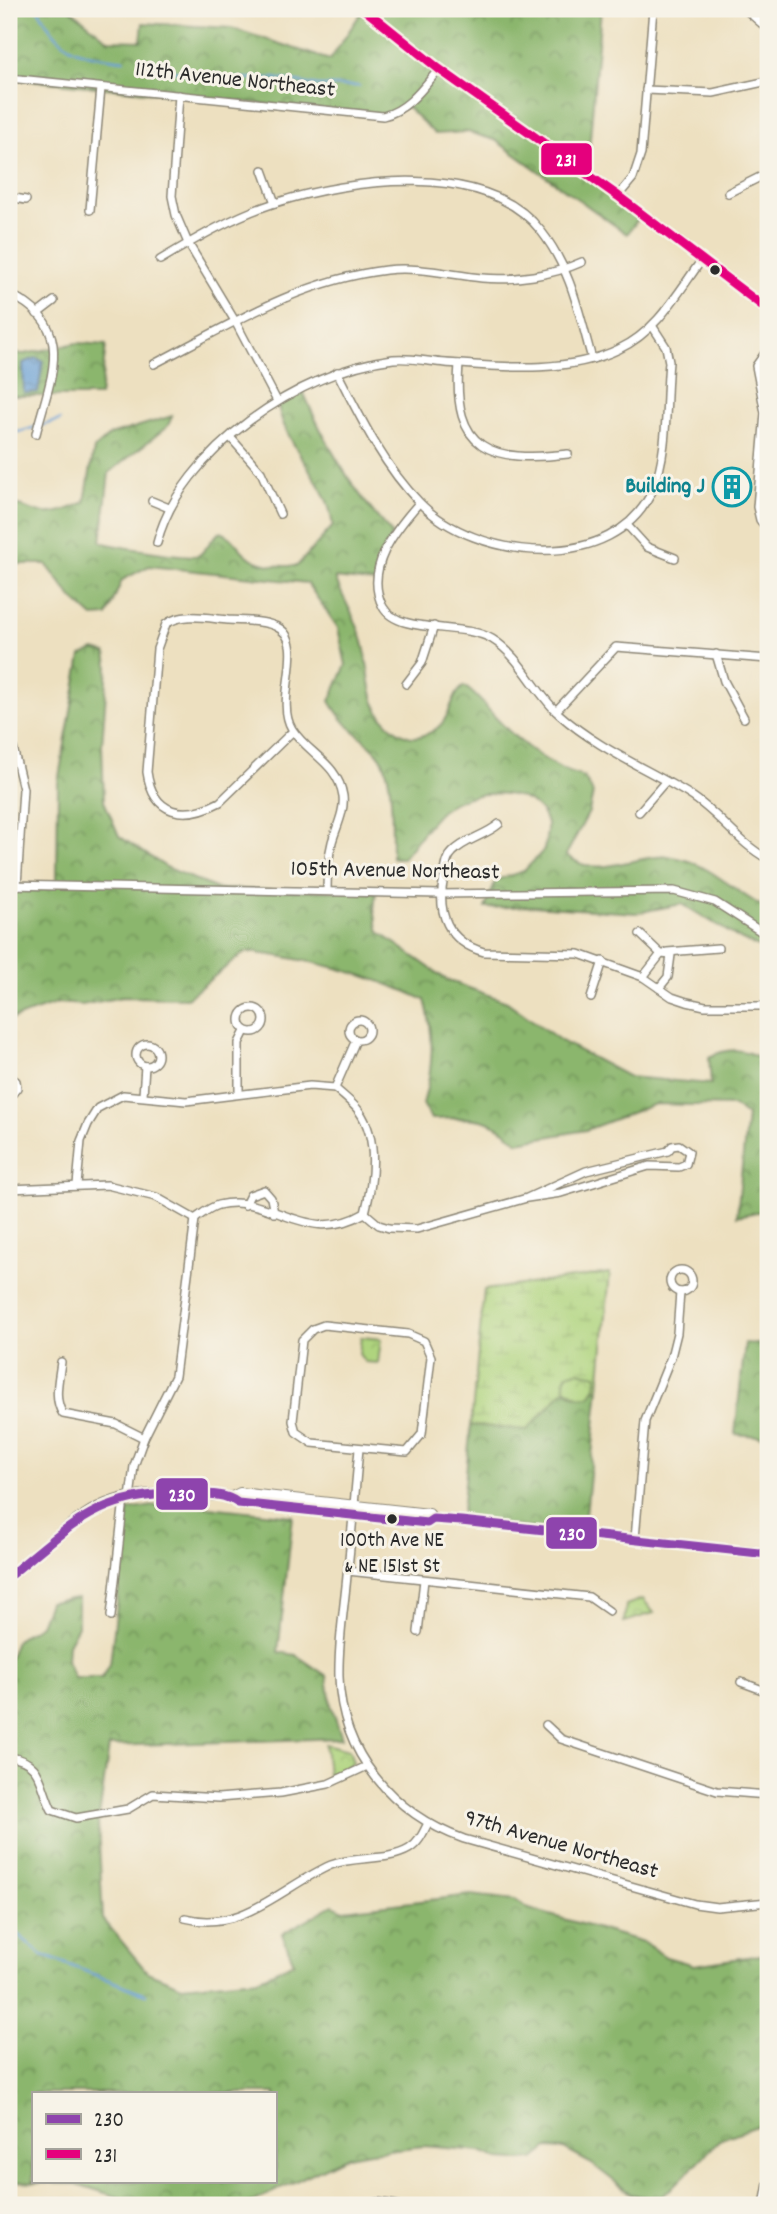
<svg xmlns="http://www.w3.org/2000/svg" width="777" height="2214" viewBox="0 0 777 2214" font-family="Dekko,sans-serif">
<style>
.forest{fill:url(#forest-crowns);stroke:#5b704c;stroke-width:2;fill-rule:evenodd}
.wetland{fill:url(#wetland-marsh);stroke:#6d8054;stroke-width:2}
.park{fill:url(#park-crowns);stroke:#6d8054;stroke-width:2}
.water{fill:url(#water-ripples);stroke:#486480;stroke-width:2}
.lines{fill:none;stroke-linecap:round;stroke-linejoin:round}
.stream{stroke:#669ed4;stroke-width:2.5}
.street-casing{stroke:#8c8676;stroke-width:10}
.secondary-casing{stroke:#8c8676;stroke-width:12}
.street{stroke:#fff;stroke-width:7}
.secondary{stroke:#fff;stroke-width:10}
.bus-1-casing{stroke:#f7f3e8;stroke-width:14}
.bus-2-casing{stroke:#f7f3e8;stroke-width:14}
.bus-1{stroke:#8e44ad;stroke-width:9}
.bus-2{stroke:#e5007d;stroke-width:9}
.bus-dot{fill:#2b2b2b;stroke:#f7f3e8;stroke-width:2.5}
.labels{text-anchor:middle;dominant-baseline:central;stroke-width:6;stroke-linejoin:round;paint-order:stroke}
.bus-label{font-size:21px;fill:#2b2b2b;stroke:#f7f3e8}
.street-label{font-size:23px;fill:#2b2b2b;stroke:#f7f3e8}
.culture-label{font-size:23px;font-weight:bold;fill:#0d838f;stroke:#f7f3e8;text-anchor:end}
.line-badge{stroke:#f7f3e8;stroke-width:2.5}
.badge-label{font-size:19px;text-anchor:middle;font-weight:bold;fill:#fff}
</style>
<defs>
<pattern id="forest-crowns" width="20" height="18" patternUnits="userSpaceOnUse" patternTransform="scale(1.75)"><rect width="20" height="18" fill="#8bb66d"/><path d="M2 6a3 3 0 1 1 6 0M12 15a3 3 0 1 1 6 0" fill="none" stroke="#72945a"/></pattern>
<pattern id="wetland-marsh" width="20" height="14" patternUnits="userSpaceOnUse" patternTransform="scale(1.75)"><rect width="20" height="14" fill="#afd47e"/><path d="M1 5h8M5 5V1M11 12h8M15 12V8" fill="none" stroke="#97b66d"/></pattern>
<pattern id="park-crowns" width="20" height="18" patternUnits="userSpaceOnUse" patternTransform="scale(1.75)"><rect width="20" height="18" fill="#afd47e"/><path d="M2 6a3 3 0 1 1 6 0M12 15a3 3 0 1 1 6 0" fill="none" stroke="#97b66d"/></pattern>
<pattern id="water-ripples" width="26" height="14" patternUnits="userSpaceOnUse" patternTransform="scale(1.75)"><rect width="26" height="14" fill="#669ed4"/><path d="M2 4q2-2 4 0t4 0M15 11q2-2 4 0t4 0" fill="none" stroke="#5481ac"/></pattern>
</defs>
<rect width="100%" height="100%" fill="#f7f3e8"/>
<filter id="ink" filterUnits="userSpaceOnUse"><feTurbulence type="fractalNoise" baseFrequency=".0143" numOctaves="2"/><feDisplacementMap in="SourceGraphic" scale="14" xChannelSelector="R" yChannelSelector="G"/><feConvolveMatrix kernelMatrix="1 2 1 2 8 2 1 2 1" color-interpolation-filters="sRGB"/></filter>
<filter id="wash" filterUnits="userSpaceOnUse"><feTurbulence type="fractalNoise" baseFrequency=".00686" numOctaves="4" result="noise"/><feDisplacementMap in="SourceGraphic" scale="28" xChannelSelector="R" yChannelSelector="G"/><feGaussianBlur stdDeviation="1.57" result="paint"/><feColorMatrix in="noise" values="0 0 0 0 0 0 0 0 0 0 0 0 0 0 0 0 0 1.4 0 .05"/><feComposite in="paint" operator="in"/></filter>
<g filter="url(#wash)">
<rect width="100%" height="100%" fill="#ede0c0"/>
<g class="forest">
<path d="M9,9H70L108,40L141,41L143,23L231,28L330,60L361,13L423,57L364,9H601L587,174L618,196L639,218L627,234L495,140L468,132L435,134L406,106L383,116L9,78Z"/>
<path d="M77,343L106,345L100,396H9V353L25,354Z"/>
<path d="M302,389C324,442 353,492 392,534L383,555L378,583L335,578C343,599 357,620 363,642C372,673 365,709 396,730C403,735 412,739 421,736C455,726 445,701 464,686C479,696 486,708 498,720C520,744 553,769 584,777L593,793L589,812L566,855C571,858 579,864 585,865C613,872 648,851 678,858C712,865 737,895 768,909V951L742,940L682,904L636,913L532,906L485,908L496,880L524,871L544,850C545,843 548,831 547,824C537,784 469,788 444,809C429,821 416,843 403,858H392C391,831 396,772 377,752C357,731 346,729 330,701L346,665L338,628L307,583L149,566L122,580L107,616L93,617L73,599L46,564H9V501C39,516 54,518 85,502L94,449L110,435L172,416L168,426L109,473L101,542C113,546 192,559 199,555C208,549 210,538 221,532C234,537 237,547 247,555C260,567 281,566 297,566L333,526C331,517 330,507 326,499C311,466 283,439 277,401Z"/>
<path d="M94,650L106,653L108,665L102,745L104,801L119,836L166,867L217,889L376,892L374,910L379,932L447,980L507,1002L561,1041L629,1077L711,1084L709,1057C728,1047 744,1048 763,1060L764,1081L768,1083V1210L737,1216L747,1115L733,1106L655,1104L586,1130L518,1142C488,1113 470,1118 431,1119L423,1104C433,1068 435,1036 425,1000C367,973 309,958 245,952L187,998L122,997L82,1005L58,1003L9,1020V885L53,887L57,878L58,782L81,656Z"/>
<path d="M745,1343L768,1345V1437L735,1434Z"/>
<path d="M565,1388H599L584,1533L461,1521L471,1425L527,1430Z"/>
<path d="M171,1503L293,1516L278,1652L296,1655L327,1676L331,1705L342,1738L109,1746L98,1824L103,1919L147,1972L182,1986L257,1979L294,1963L282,1934L333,1905L344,1910L471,1895L515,1900L529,1909L643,1942L666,1957L694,1965L768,1954V2122L721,2139L672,2188L656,2199L631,2194L592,2164L564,2149L548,2148L534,2159L517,2160L499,2159L481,2151L424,2146L370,2152L348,2156L246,2205H143L77,2184L9,2182V1660L16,1640L40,1625L49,1602L78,1598V1626L68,1644L67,1661L74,1678H102L110,1664L128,1510ZM33,2093H275V2181H33Z"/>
</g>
<path class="wetland" d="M610,1273L599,1388C585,1394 583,1404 565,1389L527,1430L471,1425L484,1290Z"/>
<g class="park">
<path d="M361,1337L381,1339L378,1363L365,1362L359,1354Z"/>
<path d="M578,1371L597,1375L596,1387L590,1396L580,1397L565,1388L564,1380L567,1374Z"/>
<path d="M643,1599L654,1613L624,1622L626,1605Z"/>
<path d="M325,1744L349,1750L353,1762L340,1772L328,1775Z"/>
</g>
<path class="water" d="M36,358L43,361L38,392L24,393L23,363Z"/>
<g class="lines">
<g class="stream">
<path d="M38,9C63,52 76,54 124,60"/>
<path d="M140,65L226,79L273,78L318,86H359"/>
<path d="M9,430L19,432L60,420"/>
<path d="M9,1927L42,1955L146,1994"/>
</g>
</g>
</g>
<g filter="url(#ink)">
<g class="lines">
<defs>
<g id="street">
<path d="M745,9L768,29"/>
<path d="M9,78L383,116C408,110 423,88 439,69"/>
<path d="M646,90L713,93L768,81"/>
<path d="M179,95L172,196L176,215L188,243L235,321L277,401"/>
<path d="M263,170L275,203"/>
<path d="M728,193L768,173"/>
<path d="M618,196L633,178L641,154L653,9"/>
<path d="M9,197L26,200"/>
<path d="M90,210L101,88"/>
<path d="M160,260C197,238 234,216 275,203C350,179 486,160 541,231C571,269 579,313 592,359"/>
<path d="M9,294C79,326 49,380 36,434"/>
<path d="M37,314L54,301"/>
<path d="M768,349L756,366L765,413L757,507L760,520L768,530"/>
<path d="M154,364C229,325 301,280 386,270C418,266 451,275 482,278C514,281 553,275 582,262"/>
<path d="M459,364C452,451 491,463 568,454"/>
<path d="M337,372C360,417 383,465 419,502C475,561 616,576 653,489C669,451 665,402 669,362L666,347L653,327"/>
<path d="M230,437L261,472L280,514"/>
<path d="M152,501L169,508"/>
<path d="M419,503C396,529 363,569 383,607C398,635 465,622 492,639C520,656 535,692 559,714C598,749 646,768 690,795C719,813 738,843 768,859"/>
<path d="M627,525L647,547L675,558"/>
<path d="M157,543C180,451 302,370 393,359C410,357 429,362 446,363C501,367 568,374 619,349C657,331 677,294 701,261"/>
<path d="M716,654L724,681L744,718"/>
<path d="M406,684L422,663L434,626"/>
<path d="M556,711L616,647L768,659"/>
<path d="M293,731L220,802C184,821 153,815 147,772L157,649L166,624C183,612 207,618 228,620C243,621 261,620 275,626C310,640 273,698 292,729C308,754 338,763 343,796C345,811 336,828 332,842C328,858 327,874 327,890"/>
<path d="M10,735L23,789L17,886"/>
<path d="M639,812L665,782"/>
<path d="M499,824C485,836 465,839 453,852C446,858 446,868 444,877C436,913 448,942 484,952L579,954L643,977L672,997L687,1002L705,1006H768"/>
<path d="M9,885L440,894L674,891L715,902L768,936"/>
<path d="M640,934L661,954"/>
<path d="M667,952L718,948"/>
<path d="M643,977L661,954L671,955L668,977L659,988"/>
<path d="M591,998L603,961"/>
<circle cx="252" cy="1020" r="12"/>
<circle cx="359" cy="1030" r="10"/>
<circle cx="147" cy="1055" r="11"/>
<path d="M9,1076L16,1081L17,1088L9,1098"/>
<path d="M335,1088L356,1040"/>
<path d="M239,1093V1043L245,1031"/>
<path d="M143,1095L145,1066"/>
<path d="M77,1185L81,1141L88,1124L98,1108L123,1095L186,1101L310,1086L335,1088"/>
<path d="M9,1189L107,1185L156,1197L195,1219C202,1214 210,1207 218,1205C272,1192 305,1248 365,1213C373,1182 379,1139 359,1111C353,1103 342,1095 335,1088"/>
<path d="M245,1205L250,1195L264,1190L271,1198L274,1213"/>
<path d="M365,1213L379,1225L389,1228L417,1229L527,1198L561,1193L649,1166L679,1167L686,1164L689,1152L679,1145L672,1146L668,1151L586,1171L527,1198"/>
<circle cx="681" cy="1281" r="11"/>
<path d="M324,1325L408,1334L424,1341L431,1357L422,1434L407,1452L312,1443L296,1432L293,1421L302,1340L313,1329Z"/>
<path d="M61,1362C59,1379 53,1399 63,1414L116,1424L144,1438"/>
<path d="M359,1449C355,1491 352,1534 347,1576C344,1609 338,1644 339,1677C341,1753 393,1814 464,1839L695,1904L717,1907L768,1902"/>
<path d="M130,1498L134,1466L144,1438L175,1376L195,1219"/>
<path d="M635,1539L645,1421L671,1357L677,1333L680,1292"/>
<path d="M348,1571L589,1597L609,1611"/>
<path d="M111,1616L124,1499"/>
<path d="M418,1632L424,1580"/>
<path d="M741,1682L768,1692"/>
<path d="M546,1725L561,1739L717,1791L768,1795"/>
<path d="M9,1757C43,1761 39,1784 52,1810L76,1818L128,1809L153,1794L218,1798L281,1793L328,1784L365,1767"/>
<path d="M185,1918C243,1933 281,1887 331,1865C355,1855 387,1862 409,1849C419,1843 423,1833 428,1823"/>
<path d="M364,2205L378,2202L397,2205"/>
<path d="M764,2205L768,2184"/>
</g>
<g id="secondary">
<path d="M364,9L439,69L618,196L768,310"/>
<path d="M232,1497L238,1503L427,1523L433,1519L461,1521L768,1554"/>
<path d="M9,1576C34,1556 58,1533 85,1515C127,1486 184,1493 232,1497L240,1493L429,1514L433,1519"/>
</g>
</defs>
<use href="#street" class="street-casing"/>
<use href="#secondary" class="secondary-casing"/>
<use href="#street" class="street"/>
<use href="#secondary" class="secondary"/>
<defs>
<path id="bus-1" d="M9,1576C73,1524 102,1490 191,1494C206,1494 225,1493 238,1503L427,1523L433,1519L461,1521L768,1554"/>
<path id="bus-2" d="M364,9L439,69L618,196L768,310"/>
</defs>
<use href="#bus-1" class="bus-1-casing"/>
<use href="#bus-2" class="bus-2-casing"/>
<use href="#bus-1" class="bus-1"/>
<use href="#bus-2" class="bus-2"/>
</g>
</g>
<defs>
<symbol id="building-ring" viewBox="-11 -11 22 22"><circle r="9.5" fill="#f7f3e8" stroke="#0f9aa8" stroke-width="1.5"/><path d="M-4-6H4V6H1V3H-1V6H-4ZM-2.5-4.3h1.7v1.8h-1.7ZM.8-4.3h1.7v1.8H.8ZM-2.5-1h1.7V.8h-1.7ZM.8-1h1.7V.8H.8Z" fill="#0f9aa8"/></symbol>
</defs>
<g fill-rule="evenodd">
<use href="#building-ring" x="710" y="465" width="44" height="44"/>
</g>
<g class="bus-dot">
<circle cx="715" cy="270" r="6"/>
<circle cx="392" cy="1519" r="6"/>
</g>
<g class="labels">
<g class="bus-label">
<text x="392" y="1542">100th Ave NE<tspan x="392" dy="26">&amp; NE 151st St</tspan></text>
</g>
<g class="street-label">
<text transform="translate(235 81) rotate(6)">112th Avenue Northeast</text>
<text transform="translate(395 872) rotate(1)">105th Avenue Northeast</text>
<text transform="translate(561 1846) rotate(16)">97th Avenue Northeast</text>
</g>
<g class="culture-label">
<text x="705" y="487">Building J</text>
</g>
</g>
<g class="line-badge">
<rect x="540" y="142" width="53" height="34" rx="7" fill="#e5007d"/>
<rect x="155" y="1477" width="54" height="34" rx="7" fill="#8e44ad"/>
<rect x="545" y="1516" width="53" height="34" rx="7" fill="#8e44ad"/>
</g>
<g class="badge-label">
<text x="566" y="166">231</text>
<text x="182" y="1501">230</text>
<text x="572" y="1540">230</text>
</g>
<rect width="777" height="2214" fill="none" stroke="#f7f3e8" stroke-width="35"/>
<rect x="32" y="2092" width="245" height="91" fill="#f7f3e8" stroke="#a5a39c" stroke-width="2"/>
<rect x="46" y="2114" width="35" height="10" fill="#8e44ad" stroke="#a5a39c" stroke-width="2"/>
<text x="94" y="2126" font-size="21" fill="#2b2b2b">230</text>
<rect x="46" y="2149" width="35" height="10" fill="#e5007d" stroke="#a5a39c" stroke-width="2"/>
<text x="94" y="2162" font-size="21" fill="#2b2b2b">231</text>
</svg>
